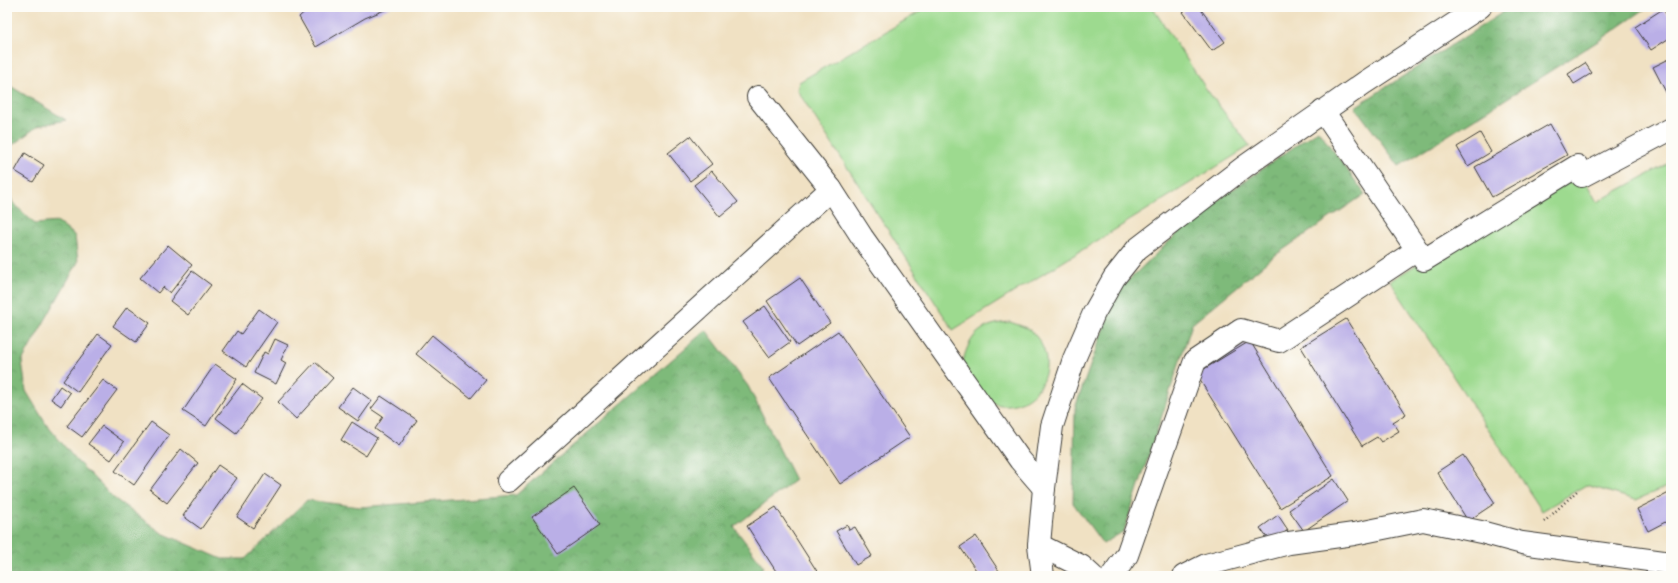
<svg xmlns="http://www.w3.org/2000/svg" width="1678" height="583" viewBox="0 0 1678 583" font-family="'Architects Daughter',sans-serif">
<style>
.green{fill:#9dda8f;stroke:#5c7b56}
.forest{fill:url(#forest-crowns);stroke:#4d6b4b}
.building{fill:#baafe7}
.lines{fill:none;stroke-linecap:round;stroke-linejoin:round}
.minor-casing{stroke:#3c3a35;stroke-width:24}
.path{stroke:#3c3a35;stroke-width:2.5;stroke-dasharray:1 3;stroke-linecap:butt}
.minor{stroke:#fff;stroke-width:22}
</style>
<defs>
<pattern id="forest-crowns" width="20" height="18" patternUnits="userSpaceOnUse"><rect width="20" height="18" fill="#7eba7a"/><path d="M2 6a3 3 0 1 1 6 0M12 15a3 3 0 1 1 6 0" fill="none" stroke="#6c9f69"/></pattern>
</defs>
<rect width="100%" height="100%" fill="#fdfcf7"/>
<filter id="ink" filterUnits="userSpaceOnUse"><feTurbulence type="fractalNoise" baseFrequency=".025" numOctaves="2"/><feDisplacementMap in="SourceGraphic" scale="8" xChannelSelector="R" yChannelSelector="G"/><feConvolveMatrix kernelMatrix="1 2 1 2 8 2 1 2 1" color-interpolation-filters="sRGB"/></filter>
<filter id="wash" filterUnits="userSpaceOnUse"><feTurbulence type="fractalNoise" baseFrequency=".012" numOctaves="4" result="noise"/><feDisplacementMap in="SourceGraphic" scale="16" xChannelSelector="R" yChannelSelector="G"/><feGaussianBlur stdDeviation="0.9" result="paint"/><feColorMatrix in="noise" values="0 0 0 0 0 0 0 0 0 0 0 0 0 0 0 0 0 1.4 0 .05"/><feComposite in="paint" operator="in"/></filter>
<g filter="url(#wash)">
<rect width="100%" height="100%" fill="#f0e1c3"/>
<g class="green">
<path d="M928,7H1152L1207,90L1250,146L953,330L797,90L799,82Z"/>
<path d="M1671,162V485L1636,500L1586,485L1542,511L1390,281L1577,166L1597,202Z"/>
<path d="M1010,322C1018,325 1028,327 1034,334C1061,363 1040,408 1001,405C995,404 985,402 981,397C975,390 967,371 963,361C970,334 981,324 1010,322Z"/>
</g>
<g class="forest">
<path d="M1511,7H1648L1603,38L1399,166L1355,107Z"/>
<path d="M7,84L66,120L38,126L7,149Z"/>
<path d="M1318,130L1365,194L1274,256L1192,324L1124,531L1103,544L1073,503L1075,408L1117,291L1198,214Z"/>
<path d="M7,188L13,203L35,224L57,222L75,236L78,262L22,361L26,391L46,424L75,459L115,499L162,533L222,559H245L307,500L360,507L516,495L706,330L748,386L795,480L734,527L764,567L751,576H7Z"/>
</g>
<g id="blocks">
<g class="building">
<path d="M310,7H392L365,18L316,47L299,17Z"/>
<path d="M1190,7H1199L1225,42L1212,51L1183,12Z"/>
<path d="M1663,9L1667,15L1671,13V37L1651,50L1635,27Z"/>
<path d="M1671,58V102L1653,67Z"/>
<path d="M1585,63L1592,73L1574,84L1568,74Z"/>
<path d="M1550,124L1567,155L1492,197L1475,167Z"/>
<path d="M1480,133L1491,152L1468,166L1457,147Z"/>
<path d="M690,136L712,164L690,181L668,153Z"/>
<path d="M25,153L44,165L33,182L15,171Z"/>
<path d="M712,171L738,202L720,217L694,185Z"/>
<path d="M168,245L192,265L170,293L163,287L158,293L140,278Z"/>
<path d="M192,271L211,285L188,315L170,301Z"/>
<path d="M800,278L830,323L797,346L767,301Z"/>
<path d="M765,306L790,342L769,357L743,322Z"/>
<path d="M127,307L150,323L136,342L113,326Z"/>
<path d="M259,309L277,322L246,367L223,351L237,331L241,334Z"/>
<path d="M1346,319L1406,414L1393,422L1399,431L1381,442L1377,437L1362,446L1301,347Z"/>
<path d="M838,331L910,437L840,484L769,378Z"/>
<path d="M98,334L112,344L78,392L63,381Z"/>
<path d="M432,335L486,380L471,398L416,354Z"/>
<path d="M275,339L288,345L281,360L286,363L276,384L254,373L264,352L268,354Z"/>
<path d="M1250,341L1333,476L1280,508L1196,374Z"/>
<path d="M315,362L333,378L296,419L278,402Z"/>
<path d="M215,364L237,379L206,426L183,411Z"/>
<path d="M103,380L117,390L82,437L67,426Z"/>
<path d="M242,384L262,399L236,433L216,418Z"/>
<path d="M60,386L70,393L61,406L51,399Z"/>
<path d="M353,387L372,401L358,421L338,407Z"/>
<path d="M381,396L417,420L399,446L375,429L383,417L371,409Z"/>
<path d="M151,422L169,435L134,485L115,471Z"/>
<path d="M352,422L377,438L366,456L341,440Z"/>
<path d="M102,426L124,442L111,460L88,444Z"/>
<path d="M181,449L198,463L167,503L150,490Z"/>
<path d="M1463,455L1495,503L1468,521L1437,472Z"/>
<path d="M218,465L237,478L201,529L183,516Z"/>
<path d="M265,474L281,485L253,528L237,517Z"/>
<path d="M1334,479L1348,501L1304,531L1289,510Z"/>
<path d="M574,488L600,525L558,554L532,517Z"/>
<path d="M1671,492V519L1648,531L1637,509Z"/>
<path d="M776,507L820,576H779L747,526Z"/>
<path d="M1278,515L1288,530L1270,542L1260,528Z"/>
<path d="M847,525L849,530L855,527L872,556L856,565L836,531Z"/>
<path d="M976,536L999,571L992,576H980L960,547Z"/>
</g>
</g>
</g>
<g filter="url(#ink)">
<use href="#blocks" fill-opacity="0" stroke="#3c3a35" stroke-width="1"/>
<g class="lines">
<defs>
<g id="minor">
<path d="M758,97L831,189L862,237L1020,460L1044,488"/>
<path d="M1323,111L1424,260L1577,166"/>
<path d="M1582,176L1671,129"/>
<path d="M508,481L831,189"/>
<path d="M1039,545L1081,566L1092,576"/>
<path d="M1043,576L1039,545L1044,488L1052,426L1074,359L1094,313L1114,278L1137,249L1244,167L1364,83L1480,7"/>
<path d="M1112,576L1127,555L1195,361L1241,330L1279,341L1417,250"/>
<path d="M1184,576L1206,565L1289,543L1354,534L1423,520L1481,532L1522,543L1671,563"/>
</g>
</defs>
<use href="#minor" class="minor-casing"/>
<path class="path" d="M1544,522L1578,490"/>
<use href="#minor" class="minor"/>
</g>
</g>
<rect width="1678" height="583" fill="none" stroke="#fdfcf7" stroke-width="24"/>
</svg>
